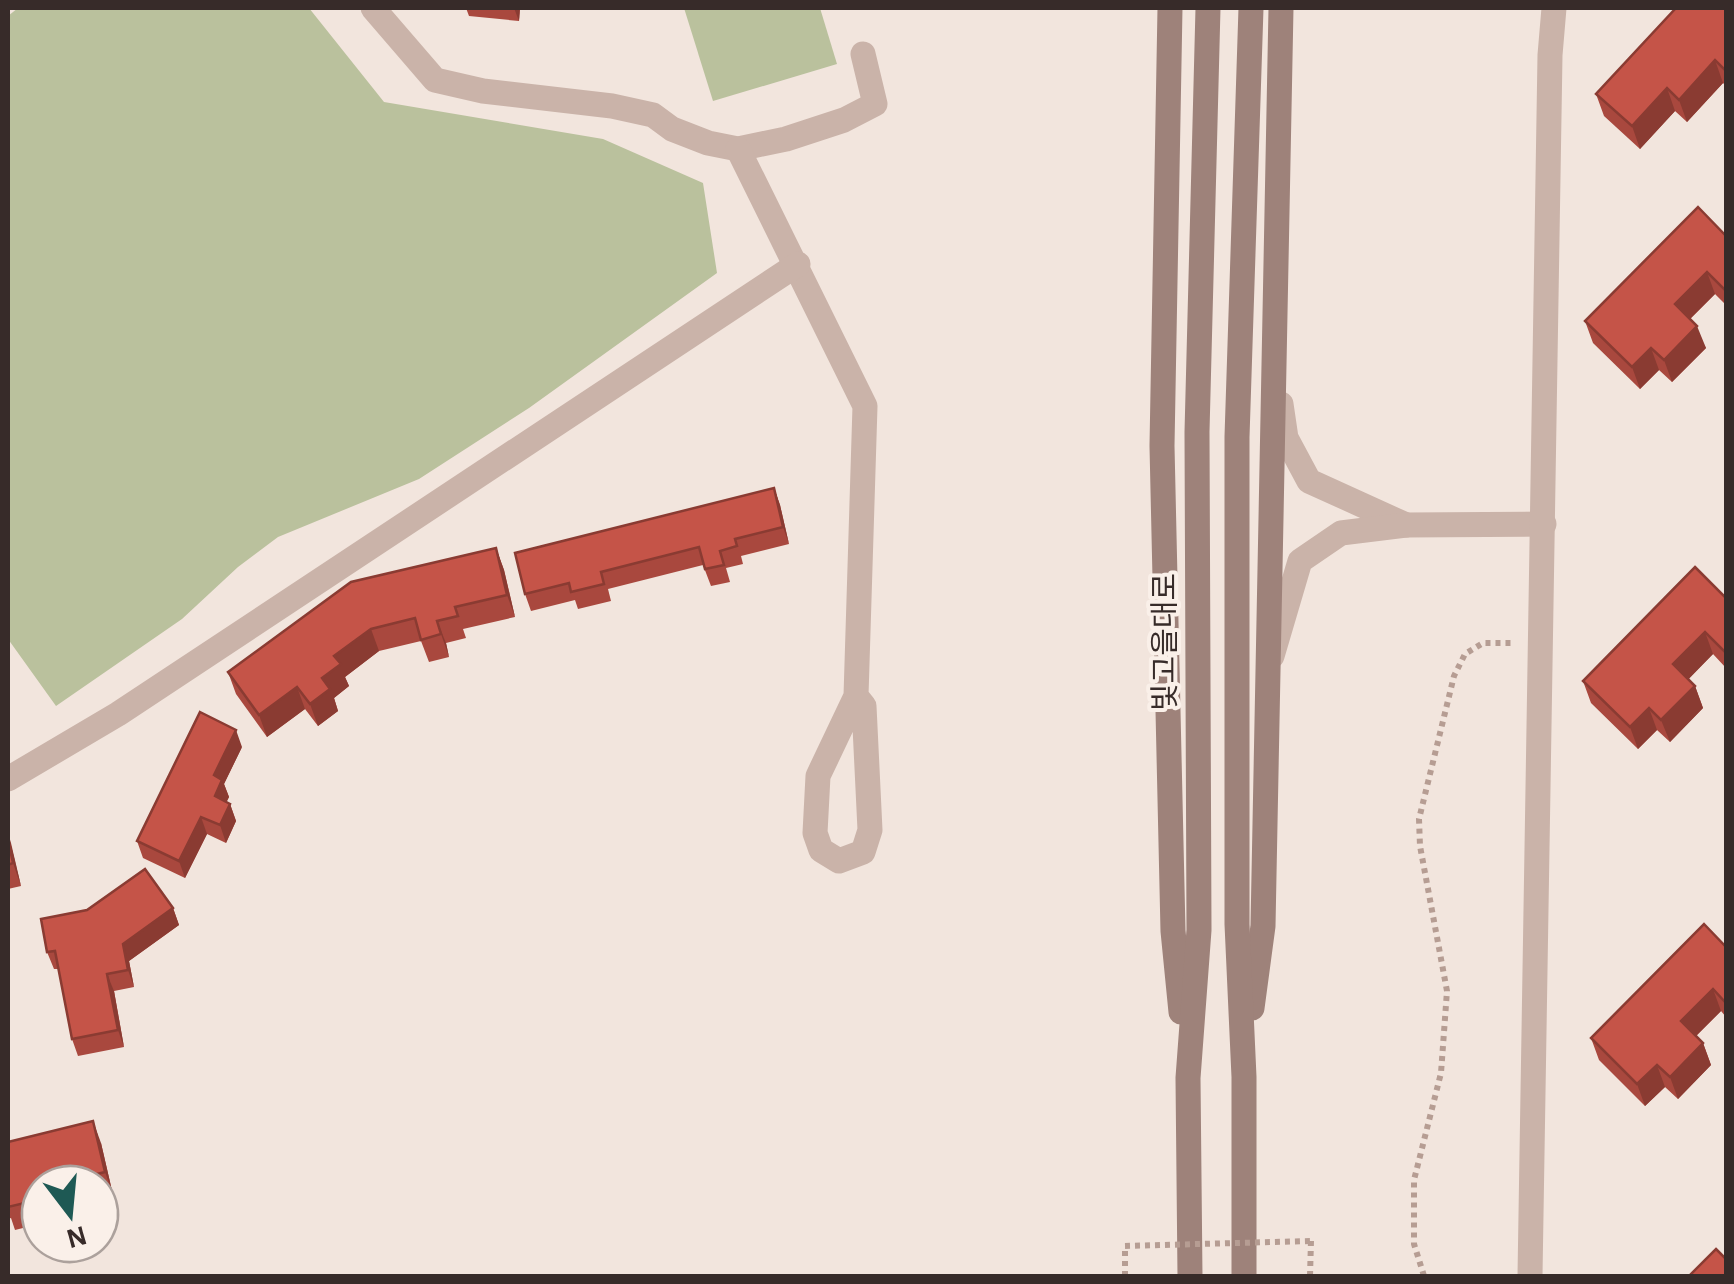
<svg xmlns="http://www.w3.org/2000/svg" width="1734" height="1284" viewBox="0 0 1734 1284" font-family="'Alegreya Sans','Noto Sans KR',sans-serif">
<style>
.green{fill:#bac19d}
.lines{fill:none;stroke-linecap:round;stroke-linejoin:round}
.path{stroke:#b69d93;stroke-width:6;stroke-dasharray:5 5;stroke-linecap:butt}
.street{stroke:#cab3a9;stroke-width:25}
.secondary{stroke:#9e827a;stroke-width:25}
.path-bridge{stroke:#b69d93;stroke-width:6;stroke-dasharray:5 5;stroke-linecap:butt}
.wall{fill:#a9483e}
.shaded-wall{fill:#8a3b32}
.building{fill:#c55448;stroke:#8a3b32;stroke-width:2.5}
.labels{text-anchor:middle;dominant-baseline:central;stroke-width:8;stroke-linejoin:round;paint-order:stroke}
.street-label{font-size:30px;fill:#372b29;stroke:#faf0e9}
</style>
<rect width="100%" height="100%" fill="#f2e5dd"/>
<g class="green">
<path d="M18,8H309L384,102L603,139L703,183L717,273L529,408L419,479L278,537L238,567L182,619L56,706L8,639V16Z"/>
<path d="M684,8H820L837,64L713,101Z"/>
</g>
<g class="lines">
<g class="path">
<path d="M1125,1276V1246"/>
<path d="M1310,1276L1311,1241"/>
<path d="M1424,1276L1414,1244V1180L1441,1073L1447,991L1420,846L1419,819L1454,676L1465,654L1483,643H1514"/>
</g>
<g class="street">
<path d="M373,8L435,80L483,91L612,106L653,115L672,129L708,143L738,149L786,139L844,120L875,104L863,54"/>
<path d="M738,149L865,406L856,696L818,776L815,833L821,850L839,861L863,852L870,830L864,706L856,696"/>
<path d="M1281,404L1286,438L1309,481L1406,525"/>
<path d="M1272,656L1300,561L1341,533L1406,525L1544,524"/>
<path d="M8,779L118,714L798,264"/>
<path d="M1530,1276L1550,55L1554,8"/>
</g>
<g class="secondary">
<path d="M1170,8L1162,446L1173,931L1181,1012"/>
<path d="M1252,1008L1263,926L1281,8"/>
<path d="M1190,1276L1188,1078L1199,930L1197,432L1208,8"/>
<path d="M1244,1276V1077L1237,924V437L1251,8"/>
</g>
<path class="path-bridge" d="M1125,1246L1311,1241"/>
</g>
<g class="wall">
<path d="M466,8H520L519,21L469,16Z"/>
<path d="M1726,8V86L1723,83L1687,122L1675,111L1640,149L1604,116L1596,94Z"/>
<path d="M1726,236V305L1715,294L1690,319L1706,348L1672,382L1659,370L1640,389L1593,343L1585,321Z"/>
<path d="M774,488L780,505L789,544L741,556L743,564L726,568L730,582L711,586L703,565L608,589L611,601L578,609L575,600L531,611L525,594Z"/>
<path d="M496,548L504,570L515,617L463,629L466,638L446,643L449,657L429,662L421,641L379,651L345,677L349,686L334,698L338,711L318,726L305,709L267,737L236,694L228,672Z"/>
<path d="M1726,598V668L1713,654L1688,679L1695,686L1703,708L1670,742L1657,730L1638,749L1591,703L1583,681Z"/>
<path d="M242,747L224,784L229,797L226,802L230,804L236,821L226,843L207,834L185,878L143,858L137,841Z"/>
<path d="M8,833L21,886L8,889Z"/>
<path d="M173,908L179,925L129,961L134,987L114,991L124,1047L78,1056L72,1039L58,969H54L47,952Z"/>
<path d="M1726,947V1017L1721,1011L1696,1036L1703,1043L1711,1065L1678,1099L1665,1087L1645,1106L1599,1060L1591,1038Z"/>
<path d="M8,1142L101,1143L113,1195L100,1198V1184H40V1226L39,1224L15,1230L11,1218L8,1219Z"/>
</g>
<g class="shaded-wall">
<path d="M514,8H520L519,21Z"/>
<path d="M1715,60L1723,83L1687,122L1679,100Z"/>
<path d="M1667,88L1675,111L1640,149L1632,126Z"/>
<path d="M1707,272L1715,294L1683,326L1675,304Z"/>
<path d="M1697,326L1706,348L1672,382L1664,360Z"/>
<path d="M1651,348L1659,370L1640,389L1632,367Z"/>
<path d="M774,488L780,505L789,544L783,527Z"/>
<path d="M496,548L504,570L515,617L507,595Z"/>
<path d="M437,621L446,643L449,657L441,634Z"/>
<path d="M371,629L379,651L345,677L349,686L334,698L338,711L318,726L310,704L334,656Z"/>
<path d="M1705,632L1713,654L1681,687L1673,664Z"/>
<path d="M1695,686L1703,708L1670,742L1661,720Z"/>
<path d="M297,687L305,709L267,737L259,715Z"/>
<path d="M1649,708L1657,730L1638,749L1630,727Z"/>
<path d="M236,730L242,747L224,784L229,797L221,814L215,796L214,775Z"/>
<path d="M230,804L236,821L226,843L220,825Z"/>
<path d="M201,817L207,834L185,878L179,861Z"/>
<path d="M8,833L11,843L21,886L13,863Z"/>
<path d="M173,908L179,925L129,961L134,987L128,970L123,944Z"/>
<path d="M107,974L114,991L124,1047L118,1030Z"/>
<path d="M1713,989L1721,1011L1689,1043L1681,1021Z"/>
<path d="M1703,1043L1711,1065L1678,1099L1670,1077Z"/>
<path d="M1657,1065L1665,1087L1645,1106L1637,1084Z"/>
<path d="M93,1121L101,1143L113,1195L105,1172Z"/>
</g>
<g class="building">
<path d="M1676,8H1726V71L1715,60L1679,100L1667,88L1632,126L1596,94Z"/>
<path d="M1698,207L1726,236V291L1707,272L1675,304L1697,326L1664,360L1651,348L1632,367L1585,321Z"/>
<path d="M774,488L783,527L735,539L737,546L720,551L724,565L705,569L699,547L601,572L604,584L571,592L569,583L525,594L515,553Z"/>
<path d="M496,548L507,595L455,607L458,616L437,621L441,634L421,640L415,618L371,629L334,656L341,664L322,678L330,689L310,704L297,687L259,715L228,672L351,582Z"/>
<path d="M1695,567L1726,598V653L1705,632L1673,664L1695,686L1661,720L1649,708L1630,727L1583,681Z"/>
<path d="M200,712L236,730L214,775L222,780L215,796L230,804L220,825L201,817L179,861L137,841Z"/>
<path d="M8,840L13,863L8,865Z"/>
<path d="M145,869L173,908L123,944L128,970L107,974L118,1030L72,1039L55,951L47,952L41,919L87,910Z"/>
<path d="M1704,924L1726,947V1003L1713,989L1681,1021L1703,1043L1670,1077L1657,1065L1637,1084L1591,1038Z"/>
<path d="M93,1121L105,1172L57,1184H40V1214L36,1215L33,1201L8,1207V1142Z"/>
<path d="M1716,1249L1726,1259V1276H1689Z"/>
</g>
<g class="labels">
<g class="street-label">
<text transform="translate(1166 642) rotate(-90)">빛고을대로</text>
</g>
</g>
<rect width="1734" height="1284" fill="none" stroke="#372b29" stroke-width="20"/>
<g transform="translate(70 1214) rotate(164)"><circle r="48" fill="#faf0e9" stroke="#aca19c" stroke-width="2.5"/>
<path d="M0-8L18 38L0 25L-18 38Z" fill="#1e5954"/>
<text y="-15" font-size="28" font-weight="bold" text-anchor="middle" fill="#372b29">N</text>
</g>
</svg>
